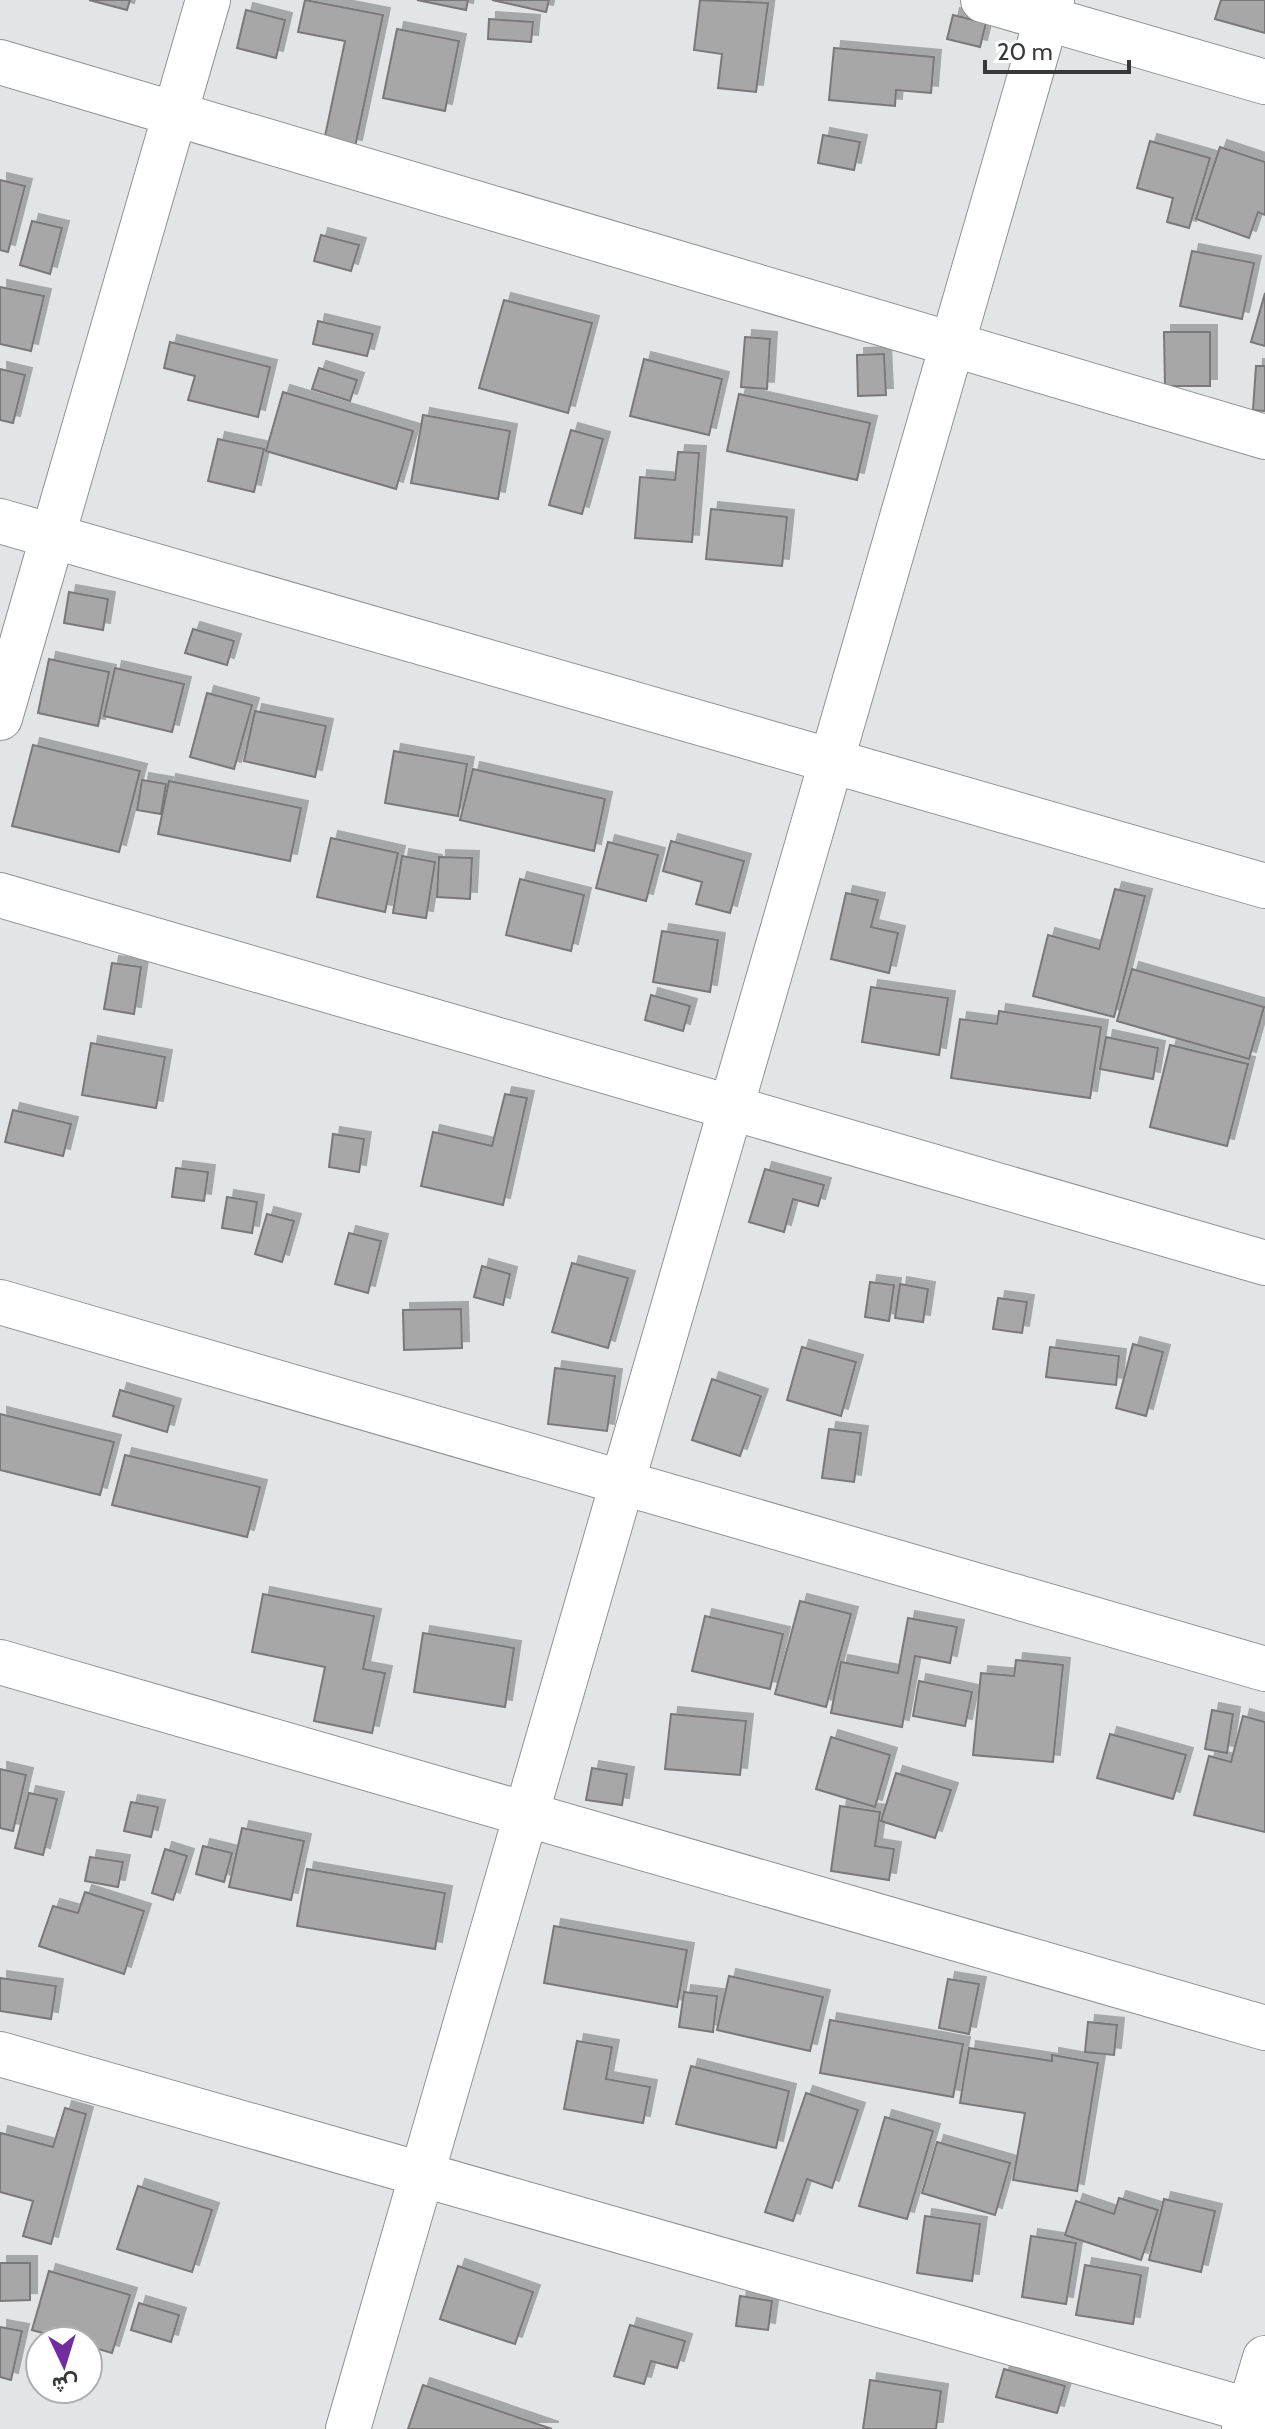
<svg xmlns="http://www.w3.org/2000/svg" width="1265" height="2429" viewBox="0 0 1265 2429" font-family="Cabin,Vazirmatn,sans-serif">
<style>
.building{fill:#a8a7a8;stroke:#7a7879;stroke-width:2;filter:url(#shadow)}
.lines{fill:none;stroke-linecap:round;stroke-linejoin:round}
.street-casing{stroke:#919294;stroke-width:46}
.street{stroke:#fff;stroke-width:44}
</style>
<defs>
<filter id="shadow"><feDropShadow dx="7" dy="-7" stdDeviation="0" flood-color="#0004"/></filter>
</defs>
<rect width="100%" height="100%" fill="#e2e4e5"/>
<g class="building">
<path d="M89,0H130L127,10Z"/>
<path d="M305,0L383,15L355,147L324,141L345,41L298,32Z"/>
<path d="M417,0H468L466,10Z"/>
<path d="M492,0H549L546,12Z"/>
<path d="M700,0L768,3L756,92L718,88L722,54L694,50Z"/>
<path d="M1221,0H1265V33L1215,19Z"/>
<path d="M246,10L285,20L276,58L237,48Z"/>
<path d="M953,15L986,23L980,47L947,39Z"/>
<path d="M489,19L533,22L531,42L488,39Z"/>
<path d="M397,29L459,41L445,111L383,98Z"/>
<path d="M834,48L934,57L931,93L896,90L895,106L829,100Z"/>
<path d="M823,135L860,142L854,170L818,163Z"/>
<path d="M1150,141L1210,158L1189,228L1167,222L1173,198L1137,188Z"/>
<path d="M1220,147L1265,162V215L1258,212L1249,238L1196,219Z"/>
<path d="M0,180L25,186L8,252L0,250Z"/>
<path d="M32,221L62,228L50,274L20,265Z"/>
<path d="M321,235L359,245L351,271L314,261Z"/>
<path d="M1192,251L1254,263L1242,319L1180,306Z"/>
<path d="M0,287L44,296L31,351L0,344Z"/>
<path d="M1265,293V346L1251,342Z"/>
<path d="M504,300L592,323L568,413L479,388Z"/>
<path d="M318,321L373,334L367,356L313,344Z"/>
<path d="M1164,332H1210V386H1165Z"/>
<path d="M745,337L770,339L767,389L741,387Z"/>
<path d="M170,342L270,367L258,417L188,400L195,376L164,368Z"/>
<path d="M884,354L886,395L858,396L857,355Z"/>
<path d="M644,359L722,379L709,435L630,416Z"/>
<path d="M1256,366H1265V411L1253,410Z"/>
<path d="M319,368L357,380L350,401L312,389Z"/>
<path d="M0,369L25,375L13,423L0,420Z"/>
<path d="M283,392L413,431L396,489L266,451Z"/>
<path d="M739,394L870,423L857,480L727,451Z"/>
<path d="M423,415L510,431L498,499L411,483Z"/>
<path d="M571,430L603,439L582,514L549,505Z"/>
<path d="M218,439L264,449L254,492L208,481Z"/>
<path d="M678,452L699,453L692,542L635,538L640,477L675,480Z"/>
<path d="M711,509L787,517L782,566L706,559Z"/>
<path d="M69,592L108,599L103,630L64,623Z"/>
<path d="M193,629L234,641L227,665L185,653Z"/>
<path d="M49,659L109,672L98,726L38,713Z"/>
<path d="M115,668L184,684L172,732L104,716Z"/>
<path d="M207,693L252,705L234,769L190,757Z"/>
<path d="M255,711L326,726L315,777L244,761Z"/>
<path d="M33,745L140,771L119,852L12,826Z"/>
<path d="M394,751L467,764L458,816L385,803Z"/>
<path d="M473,769L605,799L594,851L460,820Z"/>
<path d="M142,780L166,784L161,814L137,810Z"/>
<path d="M169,781L301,808L290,861L158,834Z"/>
<path d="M331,838L398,853L385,912L317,897Z"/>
<path d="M671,841L744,861L730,913L696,904L702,882L663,871Z"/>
<path d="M608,842L658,855L646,901L596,888Z"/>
<path d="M402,856L435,862L426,918L393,913Z"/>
<path d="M439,857L472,858L470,899L437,897Z"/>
<path d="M520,879L584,895L571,951L506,935Z"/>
<path d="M1115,889L1145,896L1114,1017L1033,996L1048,935L1099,949Z"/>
<path d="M846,893L878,900L871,927L898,933L889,973L831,959Z"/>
<path d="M662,931L718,940L710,992L653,982Z"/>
<path d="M112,963L141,967L134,1014L104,1009Z"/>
<path d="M1132,969L1264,1007L1249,1059L1117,1021Z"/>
<path d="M871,987L948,998L939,1055L862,1042Z"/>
<path d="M651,995L690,1006L683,1031L645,1020Z"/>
<path d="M999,1011L1101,1027L1090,1098L951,1078L960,1019L997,1024Z"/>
<path d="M1106,1037L1158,1048L1153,1079L1100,1069Z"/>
<path d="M91,1043L165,1057L156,1108L82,1095Z"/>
<path d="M1170,1045L1248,1064L1227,1146L1150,1127Z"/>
<path d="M505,1094L527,1098L503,1205L421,1186L433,1132L492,1146Z"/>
<path d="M13,1110L71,1124L63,1156L5,1142Z"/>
<path d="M333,1134L364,1139L359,1172L329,1167Z"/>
<path d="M176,1168L208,1172L204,1201L172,1197Z"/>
<path d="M765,1169L824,1185L818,1206L793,1199L784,1232L749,1222Z"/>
<path d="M227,1197L257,1202L252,1233L222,1228Z"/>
<path d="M267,1214L294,1221L282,1262L255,1254Z"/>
<path d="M349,1233L381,1241L368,1293L335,1284Z"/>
<path d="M572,1263L628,1278L608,1348L552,1332Z"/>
<path d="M482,1266L510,1274L503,1305L474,1297Z"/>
<path d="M870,1282L894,1285L889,1321L865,1317Z"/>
<path d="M900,1284L928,1289L923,1322L895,1318Z"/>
<path d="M998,1298L1027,1302L1022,1333L993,1329Z"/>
<path d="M461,1309L462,1348L404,1350L403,1310Z"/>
<path d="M1133,1344L1163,1352L1146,1416L1116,1408Z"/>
<path d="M802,1347L856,1362L841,1416L787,1400Z"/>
<path d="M1050,1347L1119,1356L1116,1385L1046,1377Z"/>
<path d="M555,1368L615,1376L607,1431L548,1424Z"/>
<path d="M712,1379L761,1396L740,1456L692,1440Z"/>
<path d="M120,1390L174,1406L167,1432L113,1416Z"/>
<path d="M0,1414L114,1442L100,1495L0,1470Z"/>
<path d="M829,1429L861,1433L854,1482L822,1478Z"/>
<path d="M125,1455L260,1487L247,1537L112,1505Z"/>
<path d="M263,1594L374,1616L363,1669L385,1673L372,1733L314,1721L325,1667L252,1652Z"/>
<path d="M800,1601L851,1614L826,1707L775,1694Z"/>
<path d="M705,1616L783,1634L770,1689L692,1671Z"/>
<path d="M908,1618L957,1627L950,1663L915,1656L902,1727L831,1713L841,1662L898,1673Z"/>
<path d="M423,1633L514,1648L505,1707L414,1692Z"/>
<path d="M1016,1660L1063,1665L1053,1762L973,1755L981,1673L1014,1676Z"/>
<path d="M919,1681L972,1692L965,1726L913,1716Z"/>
<path d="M1212,1710L1233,1714L1227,1753L1205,1749Z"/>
<path d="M671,1714L746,1721L740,1775L665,1769Z"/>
<path d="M1243,1716L1265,1722V1832L1194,1815L1209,1756L1231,1762Z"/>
<path d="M1110,1734L1186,1755L1173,1799L1097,1778Z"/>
<path d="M831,1737L890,1755L875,1807L816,1789Z"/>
<path d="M592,1768L627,1774L622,1805L586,1800Z"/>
<path d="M0,1769L26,1775L13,1831L0,1828Z"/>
<path d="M896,1773L951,1790L935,1838L881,1821Z"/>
<path d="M29,1793L57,1799L43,1855L15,1848Z"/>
<path d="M131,1802L158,1807L151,1837L124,1831Z"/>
<path d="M840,1806L880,1812L875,1846L894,1849L889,1880L831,1871Z"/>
<path d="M242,1828L304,1841L291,1900L229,1887Z"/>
<path d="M203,1846L232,1853L224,1882L196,1874Z"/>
<path d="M165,1849L187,1856L173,1900L152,1893Z"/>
<path d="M90,1857L123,1862L118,1887L85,1881Z"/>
<path d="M307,1869L445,1893L435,1949L297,1926Z"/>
<path d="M85,1892L144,1911L124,1974L39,1946L53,1906L78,1913Z"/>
<path d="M554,1926L687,1950L677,2007L544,1983Z"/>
<path d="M729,1976L823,1997L810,2051L717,2030Z"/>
<path d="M0,1978L56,1986L51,2019L0,2011Z"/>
<path d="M948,1979L979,1984L969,2034L939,2028Z"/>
<path d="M684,1992L717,1996L713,2032L679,2027Z"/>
<path d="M830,2020L963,2044L953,2097L820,2073Z"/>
<path d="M1088,2022L1117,2025L1114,2055L1085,2052Z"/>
<path d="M577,2041L612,2047L606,2079L650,2087L643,2123L564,2109Z"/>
<path d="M969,2048L1052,2061V2055L1098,2063L1077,2191L1013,2180L1025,2113L960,2103Z"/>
<path d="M691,2066L789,2091L776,2148L676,2124Z"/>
<path d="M806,2093L858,2110L832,2188L807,2179L793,2221L765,2212Z"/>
<path d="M65,2108L86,2114L51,2244L23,2236L33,2201L0,2192V2137L1,2133L53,2147Z"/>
<path d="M885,2117L933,2131L907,2219L859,2206Z"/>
<path d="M937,2142L1010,2163L995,2215L922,2193Z"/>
<path d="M138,2186L212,2210L192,2272L117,2249Z"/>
<path d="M1119,2198L1158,2210L1141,2260L1065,2235L1076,2201L1114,2214Z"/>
<path d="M1164,2199L1215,2211L1201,2272L1149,2260Z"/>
<path d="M925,2216L980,2224L972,2281L917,2273Z"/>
<path d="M1031,2236L1076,2243L1066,2304L1022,2297Z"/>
<path d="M0,2263H30V2300L0,2301Z"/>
<path d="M1085,2265L1141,2275L1133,2324L1076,2315Z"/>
<path d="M458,2266L533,2292L515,2344L440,2319Z"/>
<path d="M49,2271L130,2295L112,2353L88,2346V2341H71L32,2330Z"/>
<path d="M740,2296L772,2301L768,2330L736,2326Z"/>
<path d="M139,2303L179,2315L171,2342L131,2330Z"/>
<path d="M630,2325L685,2341L677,2368L651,2361L644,2384L614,2376Z"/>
<path d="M0,2327L22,2331L11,2380L0,2377Z"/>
<path d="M1004,2369L1065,2386L1057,2413L996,2397Z"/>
<path d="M870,2380L941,2391L936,2429H863Z"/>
<path d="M423,2385L552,2429H408Z"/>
</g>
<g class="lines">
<defs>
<g id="street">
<path d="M983,0L1265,82"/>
<path d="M0,62L1265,437"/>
<path d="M0,521L1265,886"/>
<path d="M0,718L208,0"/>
<path d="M0,895L1265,1263"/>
<path d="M0,1302L1265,1669"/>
<path d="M0,1662L1265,2028"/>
<path d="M0,2054L1265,2415"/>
<path d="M348,2429L1052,0"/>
<path d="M1244,2429L1265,2358"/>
</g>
</defs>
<use href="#street" class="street-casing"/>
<use href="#street" class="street"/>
</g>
<g transform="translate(64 2365) rotate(176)"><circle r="38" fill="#ffffff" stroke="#afafaf" stroke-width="2"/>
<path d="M0-6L14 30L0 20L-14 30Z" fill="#732ca0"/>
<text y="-12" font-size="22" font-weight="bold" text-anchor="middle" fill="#373838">ش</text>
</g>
<path d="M985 60v12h144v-12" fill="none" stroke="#373838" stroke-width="4"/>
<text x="997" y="60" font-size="24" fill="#373838" stroke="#ffffff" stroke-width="6" paint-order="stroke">20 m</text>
</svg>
